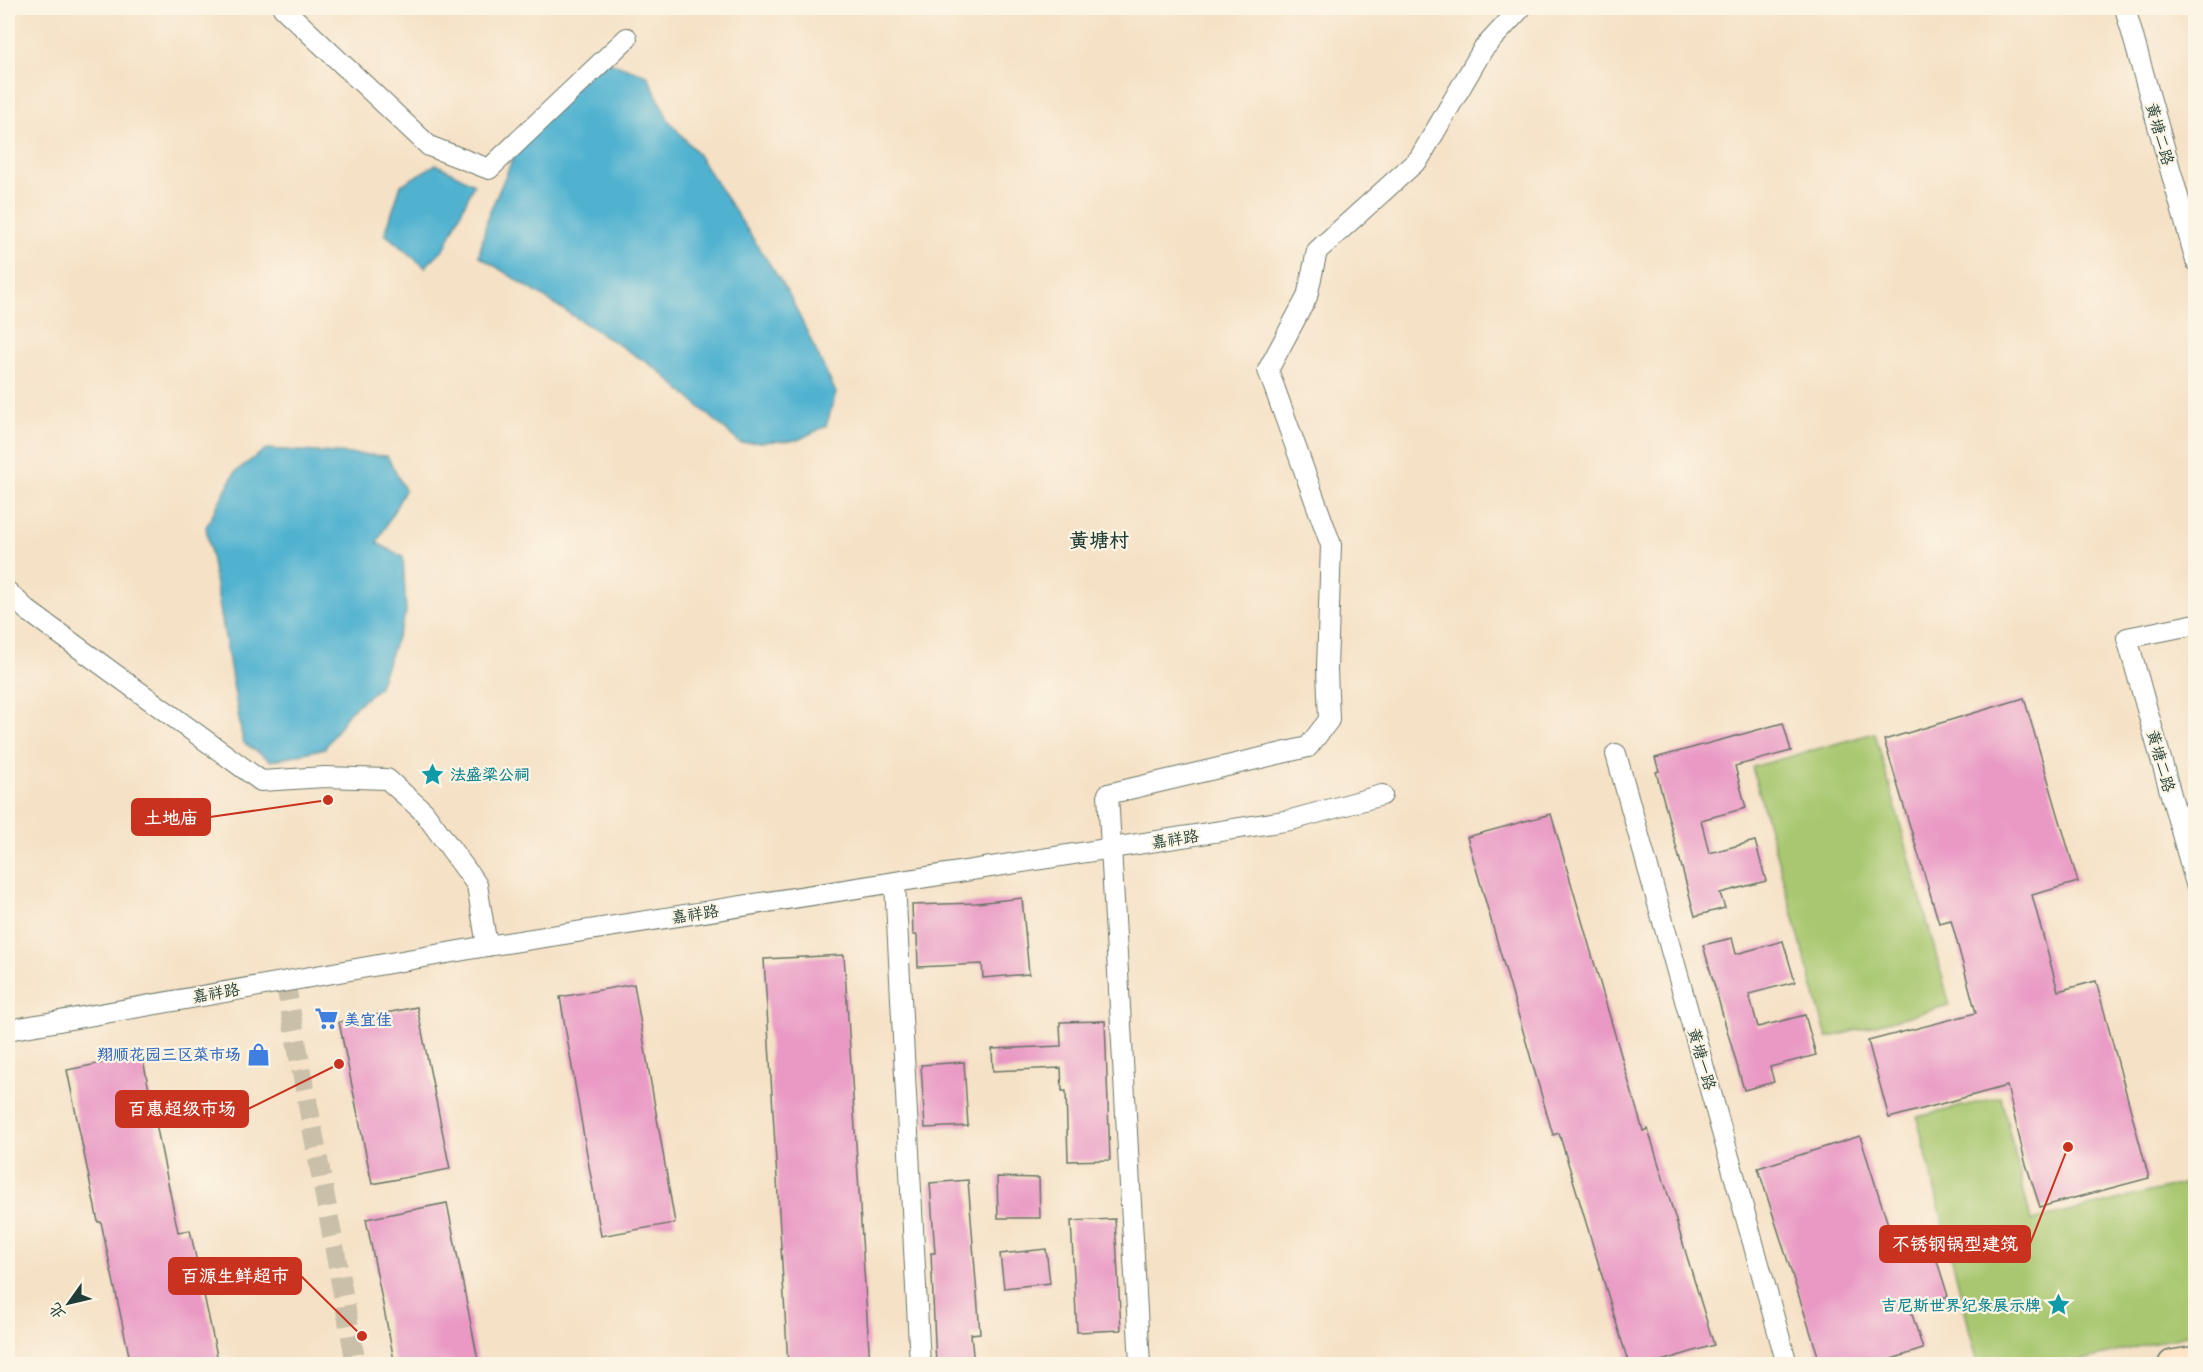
<svg xmlns="http://www.w3.org/2000/svg" width="2203" height="1372" viewBox="0 0 2203 1372" font-family="Sriracha,'LXGW WenKai TC',sans-serif">
<style>
.green{fill:#a8c76f;stroke:#648252;stroke-width:1.5}
.water{fill:#51b2d0;stroke:#387882;stroke-width:1.5}
.building{fill:#e999c4}
.lines{fill:none;stroke-linecap:round;stroke-linejoin:round}
.minor-tunnel{stroke:#cac0a9;stroke-width:20;stroke-dasharray:20 10;stroke-linecap:butt}
.minor-casing{stroke:#6a7667;stroke-width:22}
.secondary-casing{stroke:#6a7667;stroke-width:30}
.minor{stroke:#fff;stroke-width:20}
.secondary{stroke:#ffe4c6;stroke-width:27}
.labels{text-anchor:middle;dominant-baseline:central;stroke-width:4.5;stroke-linejoin:round;paint-order:stroke}
.street-label{font-size:16px;fill:#1f3d34;stroke:#fcf5e5}
.culture-label{font-size:16px;font-weight:bold;fill:#0d838f;stroke:#fcf5e5;text-anchor:start}
.shop-label{font-size:16px;font-weight:bold;fill:#366cbe;stroke:#fcf5e5;text-anchor:start}
.quarter-label{font-size:20px;font-weight:bold;fill:#1f3d34;stroke:#fcf5e5}
.leader{fill:none;stroke:#c8321e;stroke-width:2}
.callout-dot{fill:#c8321e;stroke:#fcf5e5;stroke-width:2}
.callout{fill:#c8321e;stroke:#c8321e;stroke-width:2}
.callout-label{font-size:18px;text-anchor:middle;font-weight:bold;fill:#fff}
</style>
<rect width="100%" height="100%" fill="#fcf5e5"/>
<filter id="ink" filterUnits="userSpaceOnUse"><feTurbulence type="fractalNoise" baseFrequency=".0167" numOctaves="2"/><feDisplacementMap in="SourceGraphic" scale="12" xChannelSelector="R" yChannelSelector="G"/><feConvolveMatrix kernelMatrix="1 2 1 2 8 2 1 2 1" color-interpolation-filters="sRGB"/></filter>
<filter id="wash" filterUnits="userSpaceOnUse"><feTurbulence type="fractalNoise" baseFrequency=".008" numOctaves="4" result="noise"/><feDisplacementMap in="SourceGraphic" scale="24" xChannelSelector="R" yChannelSelector="G"/><feGaussianBlur stdDeviation="1.35" result="paint"/><feColorMatrix in="noise" values="0 0 0 0 0 0 0 0 0 0 0 0 0 0 0 0 0 1.4 0 .05"/><feComposite in="paint" operator="in"/></filter>
<g filter="url(#wash)">
<rect width="100%" height="100%" fill="#f5e1c6"/>
<g class="green">
<path d="M1875,733L1950,1005L1827,1038L1752,767Z"/>
<path d="M2001,1097L2031,1221L2195,1181V1333L2066,1364H1978L1917,1117Z"/>
</g>
<g class="water">
<path d="M604,60L647,75L669,121L696,152L788,292L836,393L826,426L798,440L740,443L657,369L479,256L488,216L522,138Z"/>
<path d="M436,164L474,184L445,247L425,267L385,234L401,185Z"/>
<path d="M266,449L387,456L405,490L377,543L403,557L406,613L378,688L349,712L325,748L271,761L243,742L206,527L235,472Z"/>
</g>
<g id="blocks">
<g class="building">
<path d="M2024,698L2078,882L2032,895L2058,991L2096,981L2149,1178L2040,1207L2025,1161L2007,1086L1889,1118L1868,1041L1976,1013L1951,920L1939,923L1884,740Z"/>
<path d="M1783,723L1791,751L1735,766L1746,808L1701,820L1709,853L1755,841L1766,881L1720,893L1725,908L1695,916L1656,772L1659,771L1655,758Z"/>
<path d="M1551,814L1643,1131L1648,1129L1714,1345L1648,1365H1629L1559,1133L1553,1135L1467,837Z"/>
<path d="M1022,898L1029,974L983,978L982,964L918,967L917,935H913L912,905L976,903Z"/>
<path d="M1732,938L1736,954L1783,941L1795,982L1749,994L1758,1027L1805,1015L1816,1055L1770,1067L1774,1082L1744,1090L1703,945Z"/>
<path d="M844,955L870,1365H788L764,959Z"/>
<path d="M634,984L675,1223L601,1236L560,997Z"/>
<path d="M417,1007L450,1169L372,1184L339,1022Z"/>
<path d="M1105,1021L1110,1160L1068,1161L1066,1091H1062L1061,1068L993,1071L992,1049L1061,1046L1060,1022Z"/>
<path d="M142,1055L178,1232L190,1230L219,1365H131L101,1222H98L67,1070Z"/>
<path d="M964,1062L968,1126L925,1128L921,1065Z"/>
<path d="M1860,1136L1892,1237L1926,1226L1948,1296L1910,1308L1923,1349L1873,1365H1821L1758,1168Z"/>
<path d="M997,1177L1039,1178L1040,1218H998Z"/>
<path d="M968,1180L980,1333L971,1334L974,1365H936L931,1253H935L930,1183Z"/>
<path d="M447,1203L479,1365H395L366,1219Z"/>
<path d="M1115,1219L1121,1330L1077,1332L1071,1221Z"/>
<path d="M1046,1249L1050,1283L1004,1288L1000,1254Z"/>
</g>
</g>
</g>
<g filter="url(#ink)">
<use href="#blocks" fill-opacity="0" stroke="#6a7667" stroke-width="1.5"/>
<g class="lines">
<path class="minor-tunnel" d="M285,981L356,1364"/>
<defs>
<g id="minor">
<path d="M283,8L429,146L489,169L627,38"/>
<path d="M2125,8L2196,261"/>
<path d="M8,592L27,610L261,781L325,777L387,779L424,812L477,885L487,946"/>
<path d="M2196,624L2127,638L2196,884"/>
<path d="M1616,754L1787,1364"/>
<path d="M895,883L920,1364"/>
<path d="M8,1030L487,946L1291,820L1382,795"/>
<path d="M1140,1364L1108,794L1308,747L1329,720L1327,669L1331,545L1268,370L1307,297L1317,251L1419,159L1483,49L1521,8"/>
</g>
<path id="secondary" d="M2172,1364L2196,1360"/>
</defs>
<use href="#minor" class="minor-casing"/>
<use href="#secondary" class="secondary-casing"/>
<use href="#minor" class="minor"/>
<use href="#secondary" class="secondary"/>
</g>
</g>
<defs>
<symbol id="sight-bare" viewBox="-9 -9 18 18"><path d="M0-6L1.8-2.2L6-1.7L2.9 1.2L3.7 5.4L0 3.3L-3.7 5.4L-2.9 1.2L-6-1.7L-1.8-2.2Z" fill="#0f9aa8" stroke="#fcf5e5" stroke-width="2.5" paint-order="stroke"/></symbol>
<symbol id="supermarket-bare" viewBox="-9 -9 18 18"><path d="M-6-5.5h2.5l.6 2H6L4.5 2H-2.5L-4.4-4H-6ZM-1.5 3.2a1.3 1.3 0 1 0 .1 0ZM3 3.2a1.3 1.3 0 1 0 .1 0Z" fill="#3f7fe0" stroke="#fcf5e5" stroke-width="2.5" paint-order="stroke"/></symbol>
<symbol id="shop-bare" viewBox="-9 -9 18 18"><path d="M-5-2.5h2.3a2.7 3.5 0 0 1 5.4 0H5L5.5 6h-11ZM-1.5-2.5h3a1.5 2.3 0 0 0-3 0Z" fill="#3f7fe0" stroke="#fcf5e5" stroke-width="2.5" paint-order="stroke"/></symbol>
</defs>
<g fill-rule="evenodd">
<use href="#sight-bare" x="416" y="758" width="33" height="33"/>
<use href="#supermarket-bare" x="310" y="1002" width="33" height="33"/>
<use href="#shop-bare" x="242" y="1038" width="33" height="33"/>
<use href="#sight-bare" x="2042" y="1288" width="33" height="33"/>
</g>
<g class="labels">
<g class="street-label">
<text transform="translate(2160 134) rotate(74)">黄塘二路</text>
<text transform="translate(2161 761) rotate(74)">黄塘二路</text>
<text transform="translate(1175 839) rotate(-9)">嘉祥路</text>
<text transform="translate(695 914) rotate(-9)">嘉祥路</text>
<text transform="translate(216 993) rotate(-10)">嘉祥路</text>
<text transform="translate(1702 1059) rotate(74)">黄塘一路</text>
</g>
<g class="culture-label">
<text x="450" y="774">法盛梁公祠</text>
<text x="2041" y="1305" text-anchor="end">吉尼斯世界纪录展示牌</text>
</g>
<g class="shop-label">
<text x="344" y="1019">美宜佳</text>
<text x="241" y="1054" text-anchor="end">翔顺花园三区菜市场</text>
</g>
<g class="quarter-label">
<text x="1099" y="540">黄塘村</text>
</g>
</g>
<path class="leader" d="M328 800L210 817M339 1064L248 1109M2068 1147L2030 1244M362 1336L301 1276"/>
<g class="callout-dot">
<circle cx="328" cy="800" r="6"/>
<circle cx="339" cy="1064" r="6"/>
<circle cx="2068" cy="1147" r="6"/>
<circle cx="362" cy="1336" r="6"/>
</g>
<g class="callout">
<rect x="132" y="799" width="78" height="36" rx="6"/>
<rect x="116" y="1091" width="132" height="36" rx="6"/>
<rect x="1880" y="1226" width="150" height="36" rx="6"/>
<rect x="169" y="1258" width="132" height="36" rx="6"/>
</g>
<g class="callout-label">
<text x="171" y="824">土地庙</text>
<text x="182" y="1115">百惠超级市场</text>
<text x="1955" y="1250">不锈钢锅型建筑</text>
<text x="235" y="1282">百源生鲜超市</text>
</g>
<rect width="2203" height="1372" fill="none" stroke="#fcf5e5" stroke-width="30"/>
<g transform="translate(69 1303) rotate(236)" stroke="#fcf5e5" stroke-width="4.5" paint-order="stroke">
<path d="M0-4.5L10 22L0 15L-10 22Z" fill="#1f3d34"/>
<text y="-9" font-size="16" font-weight="bold" text-anchor="middle" fill="#1f3d34">北</text>
</g>
</svg>
